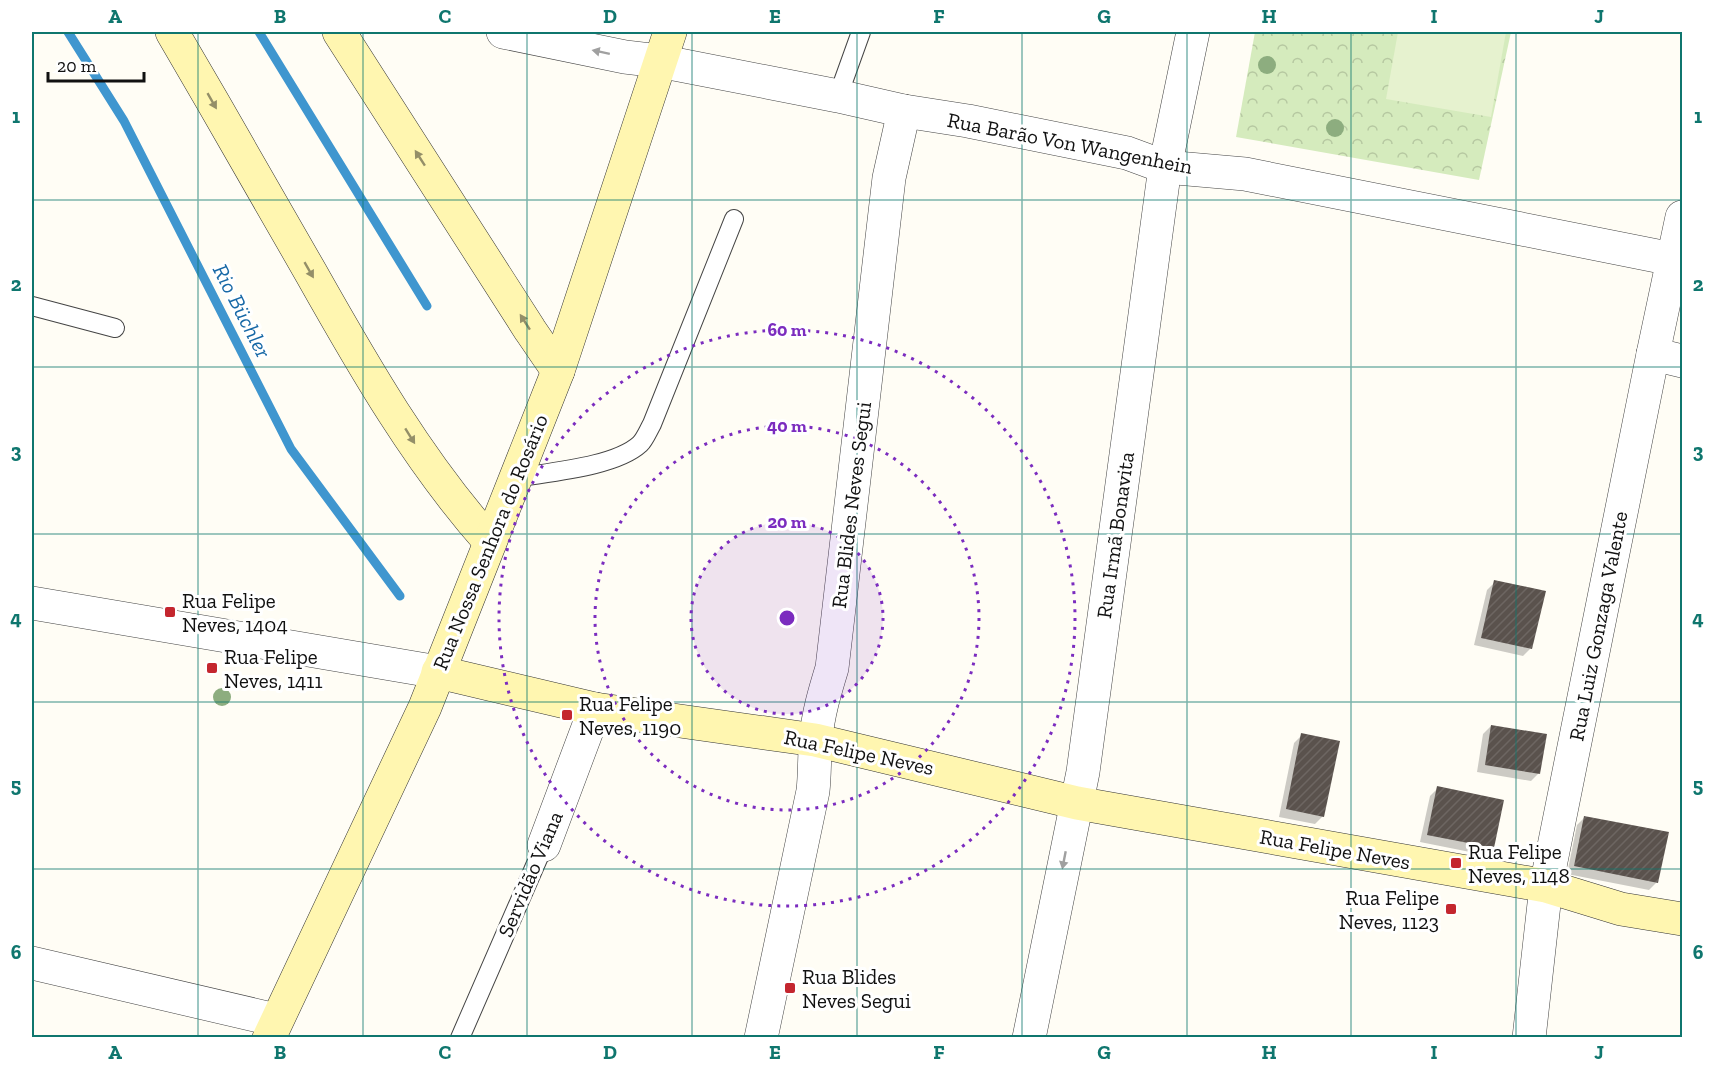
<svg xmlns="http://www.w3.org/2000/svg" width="1714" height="1069" viewBox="0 0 1714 1069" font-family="'Zilla Slab',serif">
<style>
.park{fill:url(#park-crowns)}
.pitch{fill:#e6f2cf}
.shadow{fill:#0003}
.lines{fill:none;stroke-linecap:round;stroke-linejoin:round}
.stream{stroke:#3f96cf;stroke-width:9}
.building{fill:url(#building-hatch)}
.lane-casing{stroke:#444;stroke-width:20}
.street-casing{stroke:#444;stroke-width:34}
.secondary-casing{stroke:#333;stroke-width:34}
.lane{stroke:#fff;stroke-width:18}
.street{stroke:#fff;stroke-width:33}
.secondary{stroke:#fff6b0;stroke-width:33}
.tree{fill:#8dad7f}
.oneway{fill:#a0a0a0}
.oneway2{fill:#948f68}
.grid{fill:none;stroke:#0f766e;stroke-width:1.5;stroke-opacity:0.55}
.ring{fill:none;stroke:#7b2cbf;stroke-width:3;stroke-dasharray:3 6}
.poi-dot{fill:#c4262e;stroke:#fff;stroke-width:2}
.labels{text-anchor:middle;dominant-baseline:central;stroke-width:6;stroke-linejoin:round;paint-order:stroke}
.street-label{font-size:21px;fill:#111;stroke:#fff}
.poi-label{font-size:21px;fill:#111;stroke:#fff;text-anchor:start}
.water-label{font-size:22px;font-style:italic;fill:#1768a6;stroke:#fff}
.centre{fill:#7b2cbf;stroke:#fff;stroke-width:3}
.ring-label{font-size:18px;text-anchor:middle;font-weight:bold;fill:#7b2cbf;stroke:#fff;stroke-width:6;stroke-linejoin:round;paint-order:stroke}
.neatline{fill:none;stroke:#0f766e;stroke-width:2}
.grid-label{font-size:20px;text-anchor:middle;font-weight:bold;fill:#0f766e}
</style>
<defs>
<pattern id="park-crowns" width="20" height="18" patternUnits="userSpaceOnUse" patternTransform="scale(1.5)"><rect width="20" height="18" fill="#d5ebbd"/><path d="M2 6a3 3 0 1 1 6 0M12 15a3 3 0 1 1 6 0" fill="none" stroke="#b6c8a1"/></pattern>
<pattern id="building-hatch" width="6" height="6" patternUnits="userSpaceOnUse" patternTransform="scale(1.5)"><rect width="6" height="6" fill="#5a524d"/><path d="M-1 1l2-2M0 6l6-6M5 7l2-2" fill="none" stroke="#6d6662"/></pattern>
</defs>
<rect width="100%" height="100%" fill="#fffdf5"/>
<path class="park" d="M1255,32H1511L1479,180L1236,137Z"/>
<path class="pitch" d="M1398,32H1506L1491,117L1386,99Z"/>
<g class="shadow">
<path d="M1495,582L1531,648L1523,656L1474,645L1487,590Z"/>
<path d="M1491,726L1539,773L1531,781L1477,772L1483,734Z"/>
<path d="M1302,735L1323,816L1315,824L1279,817L1294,743Z"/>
<path d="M1438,788L1493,847L1485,855L1420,842L1430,796Z"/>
<path d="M1585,817L1657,882L1649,890L1567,874L1577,825Z"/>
</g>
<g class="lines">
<g class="stream">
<path d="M68,32L124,121L291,449L400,596"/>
<path d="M259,32L427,306"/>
</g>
</g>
<g class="building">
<path d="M1494,580L1546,591L1532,649L1481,638Z"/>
<path d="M1491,725L1547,734L1540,774L1485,765Z"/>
<path d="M1301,733L1340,741L1324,817L1286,809Z"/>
<path d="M1437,786L1504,800L1494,848L1427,835Z"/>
<path d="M1584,816L1669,832L1658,883L1574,866Z"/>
</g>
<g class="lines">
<defs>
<g id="lane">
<path d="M838,96L861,32"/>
<path d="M32,306L115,328"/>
<path d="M515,478C549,472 615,467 640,444C645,439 648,431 652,424L734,219"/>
<path d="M460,1038L544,845"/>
</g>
<g id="street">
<path d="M503,32L625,57L659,61L838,96L904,111L968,121L1127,153L1165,167L1245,174L1672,259"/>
<path d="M1653,354L1682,361"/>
<path d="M32,603L438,672"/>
<path d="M544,845L595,709"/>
<path d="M32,963L276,1020"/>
<path d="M761,1038L813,791C815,773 814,756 816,738C818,714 825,691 832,668L889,178L904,111"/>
<path d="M1029,1038L1083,772L1165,167L1193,32"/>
<path d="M1529,1038L1546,886L1653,354L1682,217"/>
</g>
<g id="secondary">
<path d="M172,32C219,112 265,193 311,273C364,367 418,461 490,542"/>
<path d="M339,32L530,330L558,371"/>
<path d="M438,672L595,709L815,740L1077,803L1546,886L1621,909L1682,919"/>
<path d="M269,1038L425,707L558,371L670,32"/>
</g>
</defs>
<use href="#lane" class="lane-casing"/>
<use href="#street" class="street-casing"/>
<use href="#secondary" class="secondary-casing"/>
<use href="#lane" class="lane"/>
<use href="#street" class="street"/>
<use href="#secondary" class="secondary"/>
</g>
<g class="tree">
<circle cx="1267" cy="65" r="9"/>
<circle cx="1335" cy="128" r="9"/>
<circle cx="222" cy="697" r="9"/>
</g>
<defs><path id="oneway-solid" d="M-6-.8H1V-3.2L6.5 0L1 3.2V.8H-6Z" transform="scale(1.5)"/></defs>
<g class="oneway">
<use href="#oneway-solid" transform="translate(601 52) rotate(-168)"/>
<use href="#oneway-solid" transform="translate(1064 860) rotate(101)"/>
</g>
<g class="oneway2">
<use href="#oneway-solid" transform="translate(212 101) rotate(60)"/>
<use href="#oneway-solid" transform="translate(420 158) rotate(-123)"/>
<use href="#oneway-solid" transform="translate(309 270) rotate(60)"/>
<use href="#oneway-solid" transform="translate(525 322) rotate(-123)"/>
<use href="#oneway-solid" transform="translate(410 436) rotate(58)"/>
</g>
<path class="grid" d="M198,32V1038M363,32V1038M527,32V1038M692,32V1038M857,32V1038M1022,32V1038M1187,32V1038M1351,32V1038M1516,32V1038M32,200H1682M32,367H1682M32,534H1682M32,702H1682M32,869H1682"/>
<circle cx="787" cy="618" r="96" fill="#7b2cbf" fill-opacity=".12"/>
<g class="ring">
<circle cx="787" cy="618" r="96"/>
<circle cx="787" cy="618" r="192"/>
<circle cx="787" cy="618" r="288"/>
</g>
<g class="poi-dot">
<rect x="164" y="606" width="12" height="12" rx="3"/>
<rect x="206" y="662" width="12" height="12" rx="3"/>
<rect x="561" y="709" width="12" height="12" rx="3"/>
<rect x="1450" y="857" width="12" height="12" rx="3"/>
<rect x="1445" y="903" width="12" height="12" rx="3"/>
<rect x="784" y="982" width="12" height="12" rx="3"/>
</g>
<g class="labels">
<g class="street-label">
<text transform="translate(1070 143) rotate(11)">Rua Barão Von Wangenhein</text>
<text transform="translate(851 505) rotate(-83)">Rua Blides Neves Segui</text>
<text transform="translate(1115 535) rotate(-82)">Rua Irmã Bonavita</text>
<text transform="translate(490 542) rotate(-68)">Rua Nossa Senhora do Rosário</text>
<text transform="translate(1598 626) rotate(-79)">Rua Luiz Gonzaga Valente</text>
<text transform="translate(859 752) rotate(12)">Rua Felipe Neves</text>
<text transform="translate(1335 849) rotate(10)">Rua Felipe Neves</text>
<text transform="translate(530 874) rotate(-67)">Servidão Viana</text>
</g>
<g class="poi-label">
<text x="182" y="600">Rua Felipe<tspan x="182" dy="24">Neves, 1404</tspan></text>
<text x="224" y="656">Rua Felipe<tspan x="224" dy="24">Neves, 1411</tspan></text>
<text x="579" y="703">Rua Felipe<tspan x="579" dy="24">Neves, 1190</tspan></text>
<text x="1468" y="851">Rua Felipe<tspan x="1468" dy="24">Neves, 1148</tspan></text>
<text x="1439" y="897" text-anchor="end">Rua Felipe<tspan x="1439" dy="24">Neves, 1123</tspan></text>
<text x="802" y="976">Rua Blides<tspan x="802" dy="24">Neves Segui</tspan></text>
</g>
<g class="water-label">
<text transform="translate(242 311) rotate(63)">Rio Büchler</text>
</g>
</g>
<circle cx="787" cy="618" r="9" class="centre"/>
<g class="ring-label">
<text x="787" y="336">60 m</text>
<text x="787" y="432">40 m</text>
<text x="787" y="528">20 m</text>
</g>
<rect width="1714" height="1069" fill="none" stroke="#ffffff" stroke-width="66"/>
<path d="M48 72v9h96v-9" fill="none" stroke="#111111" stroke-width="3"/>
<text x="57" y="72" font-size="18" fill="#111111" stroke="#ffffff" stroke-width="4.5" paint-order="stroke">20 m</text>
<rect x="33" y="33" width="1648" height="1003" class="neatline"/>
<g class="grid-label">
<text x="115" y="23">A</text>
<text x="280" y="23">B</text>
<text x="445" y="23">C</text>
<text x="610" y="23">D</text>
<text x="775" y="23">E</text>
<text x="939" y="23">F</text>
<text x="1104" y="23">G</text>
<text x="1269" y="23">H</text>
<text x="1434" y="23">I</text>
<text x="1599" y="23">J</text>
<text x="16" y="123">1</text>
<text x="1698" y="123">1</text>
<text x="16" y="291">2</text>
<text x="1698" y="291">2</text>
<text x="16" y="458">3</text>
<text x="1698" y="458">3</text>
<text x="16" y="625">4</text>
<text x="1698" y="625">4</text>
<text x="16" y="792">5</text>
<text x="1698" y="792">5</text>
<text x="16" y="959">6</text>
<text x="1698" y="959">6</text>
<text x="115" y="1059">A</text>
<text x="280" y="1059">B</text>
<text x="445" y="1059">C</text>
<text x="610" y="1059">D</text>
<text x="775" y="1059">E</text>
<text x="939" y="1059">F</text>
<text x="1104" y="1059">G</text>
<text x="1269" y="1059">H</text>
<text x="1434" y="1059">I</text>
<text x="1599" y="1059">J</text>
</g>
</svg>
